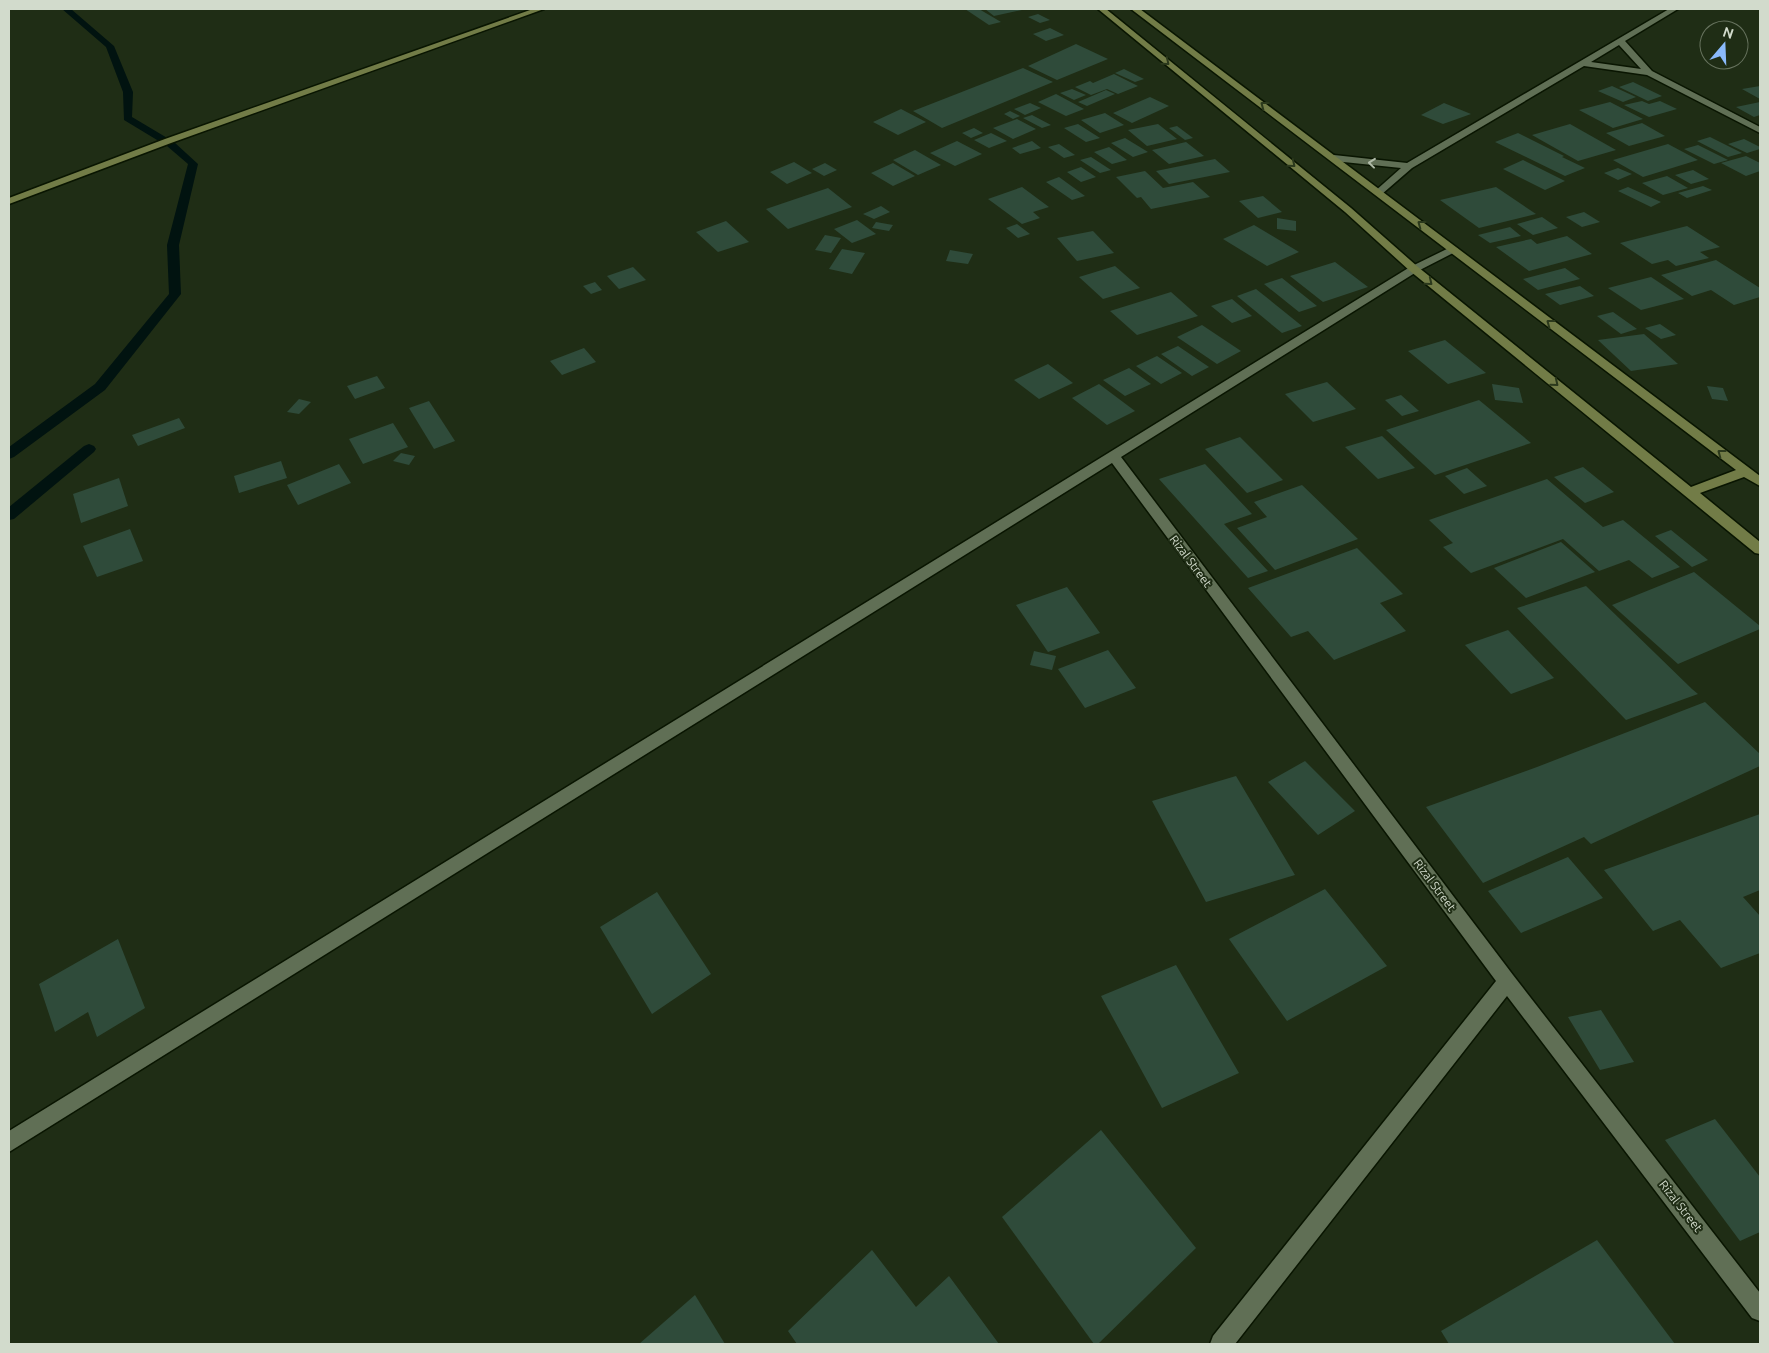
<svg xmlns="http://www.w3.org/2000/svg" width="1769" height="1353" viewBox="0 0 1769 1353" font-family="Ubuntu,sans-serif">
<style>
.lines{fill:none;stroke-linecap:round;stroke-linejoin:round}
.stream{fill:#011310;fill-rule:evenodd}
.building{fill:#2f4b3a}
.street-casing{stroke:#091501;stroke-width:3}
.secondary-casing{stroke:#091501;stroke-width:3}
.street{fill:#606f55;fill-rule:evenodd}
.secondary{fill:#727c47;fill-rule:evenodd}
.oneway{stroke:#2b391c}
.oneway2{stroke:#b0bba8}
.labels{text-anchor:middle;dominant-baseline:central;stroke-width:4;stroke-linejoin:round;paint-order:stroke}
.street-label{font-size:12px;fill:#d2dbcc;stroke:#1f2d15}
</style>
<rect width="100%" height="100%" fill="#1f2d15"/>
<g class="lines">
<g class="stream">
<path d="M62,9H71L114,46L133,92L132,117L174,142L198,164L179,245L181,294L105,390L14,457L9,459V447L95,384L169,294L167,245L188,164L167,146L124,120L123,92L106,47Z"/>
<path d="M89,444L94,446L96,449L94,452L14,519L9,520V507L84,446Z"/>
</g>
</g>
<g class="building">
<path d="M965,9H979L1001,22L989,25Z"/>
<path d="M985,9H1022V10L994,16Z"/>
<path d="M1038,14L1050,20L1040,23L1028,17Z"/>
<path d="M1050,28L1064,35L1046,41L1033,34Z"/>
<path d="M1076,44L1108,59L1057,80L1028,66Z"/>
<path d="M1023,68L1053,82L942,128L913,111Z"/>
<path d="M1124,69L1144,79L1135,82L1115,73Z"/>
<path d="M1114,74L1138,86L1118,94L1107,89L1091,95L1075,87L1090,81L1093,83Z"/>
<path d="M1633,82L1662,96L1648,101L1619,87Z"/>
<path d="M1612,86L1636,97L1623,102L1598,91Z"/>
<path d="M1760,86V99L1742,89Z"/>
<path d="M1072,89L1086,95L1074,100L1060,93Z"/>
<path d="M1106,90L1115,94L1087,106L1078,102Z"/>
<path d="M1056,94L1084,109L1066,116L1038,102Z"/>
<path d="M1150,97L1169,106L1132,123L1113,113Z"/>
<path d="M1642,101L1649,104L1660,101L1677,109L1649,117L1624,105Z"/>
<path d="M1610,102L1643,119L1613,128L1579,110Z"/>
<path d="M1760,102V115L1754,117L1736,107Z"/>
<path d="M1030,103L1041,108L1025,115L1014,109Z"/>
<path d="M1444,103L1471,114L1443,124L1421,115Z"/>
<path d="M901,109L926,122L898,135L873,122Z"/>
<path d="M1010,111L1020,116L1013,119L1004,114Z"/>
<path d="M1105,113L1124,125L1100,133L1081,120Z"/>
<path d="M1032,115L1051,125L1042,128L1023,118Z"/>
<path d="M1017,119L1036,129L1013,139L993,128Z"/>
<path d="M1642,123L1665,136L1629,146L1606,133Z"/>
<path d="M1078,124L1100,138L1086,142L1064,128Z"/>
<path d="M1158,124L1177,139L1147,146L1128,130Z"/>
<path d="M1570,124L1616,150L1578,161L1532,135Z"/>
<path d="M1177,126L1193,138L1185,140L1169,128Z"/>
<path d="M974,128L983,133L971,138L962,133Z"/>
<path d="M991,133L1007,141L989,148L974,140Z"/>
<path d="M1518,133L1564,156L1562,157L1585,168L1565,176L1495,142Z"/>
<path d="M1710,137L1742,153L1728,157L1697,141Z"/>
<path d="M1125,138L1148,152L1133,157L1111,143Z"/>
<path d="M1744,139L1760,147V149L1747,153L1728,144Z"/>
<path d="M957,141L982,154L955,166L930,153Z"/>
<path d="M1032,141L1041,148L1020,154L1012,148Z"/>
<path d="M1186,142L1204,156L1169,164L1152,150Z"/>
<path d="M1059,144L1075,155L1064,158L1048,147Z"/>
<path d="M1668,144L1698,160L1643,177L1613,160Z"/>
<path d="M1698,145L1728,160L1714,164L1684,149Z"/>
<path d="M1109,147L1127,160L1112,164L1094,152Z"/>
<path d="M915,150L941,165L918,175L893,160Z"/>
<path d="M1746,156L1760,163V171L1746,176L1721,163Z"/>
<path d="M1091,157L1111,170L1100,173L1080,160Z"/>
<path d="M1215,159L1230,172L1169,184L1156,171Z"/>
<path d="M1523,160L1565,181L1545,190L1503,169Z"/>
<path d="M794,162L812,173L787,184L770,172Z"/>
<path d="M825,163L837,170L824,176L812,169Z"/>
<path d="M893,163L915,176L893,186L871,173Z"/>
<path d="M1081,167L1096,177L1081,182L1067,172Z"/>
<path d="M1618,168L1632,174L1618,180L1604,173Z"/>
<path d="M1693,170L1709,179L1691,184L1675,175Z"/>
<path d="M1145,171L1163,188L1193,182L1210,197L1151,209L1141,197L1137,198L1116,177Z"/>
<path d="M1667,176L1688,188L1663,195L1642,183Z"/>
<path d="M1059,177L1085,196L1072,200L1046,182Z"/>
<path d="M1703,186L1712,190L1687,198L1678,193Z"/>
<path d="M1022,187L1049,207L1033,212L1040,218L1022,224L988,199Z"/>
<path d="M1496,187L1536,214L1479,228L1440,200Z"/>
<path d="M1628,187L1661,202L1651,207L1618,191Z"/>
<path d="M828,188L852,207L788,229L766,209Z"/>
<path d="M1263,196L1282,212L1258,218L1239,201Z"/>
<path d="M881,206L890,212L874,219L863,214Z"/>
<path d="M1584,212L1600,222L1582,227L1566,217Z"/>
<path d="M1542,217L1558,228L1533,235L1517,224Z"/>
<path d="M1277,218L1296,221V231L1277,229Z"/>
<path d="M857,220L876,234L852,243L834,229Z"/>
<path d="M726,221L749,242L718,252L696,232Z"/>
<path d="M876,222L893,225L889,231L872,228Z"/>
<path d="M1017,224L1030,234L1018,238L1006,228Z"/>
<path d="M1254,225L1299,252L1267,266L1223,239Z"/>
<path d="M1687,226L1720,247L1700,252L1709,258L1676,266L1668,260L1652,264L1620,243Z"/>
<path d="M1510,227L1521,236L1490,243L1478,235Z"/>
<path d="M1093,231L1114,253L1077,261L1057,238Z"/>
<path d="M825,235L841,238L831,253L815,250Z"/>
<path d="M1567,236L1592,254L1529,271L1496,247L1531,239L1537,244Z"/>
<path d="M842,249L865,253L852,274L829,269Z"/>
<path d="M950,250L973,254L968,264L946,261Z"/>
<path d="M1716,260L1760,288V297L1734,305L1711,290L1692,296L1661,275Z"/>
<path d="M1335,262L1368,287L1323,302L1290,276Z"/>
<path d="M1115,266L1140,288L1103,299L1079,277Z"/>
<path d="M633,267L646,280L619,289L607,276Z"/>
<path d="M1565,268L1580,279L1538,290L1523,279Z"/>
<path d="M1651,277L1684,299L1641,310L1608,288Z"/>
<path d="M1282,278L1317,306L1299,312L1264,284Z"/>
<path d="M595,282L602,290L591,294L583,286Z"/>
<path d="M1580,286L1594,296L1560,305L1545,294Z"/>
<path d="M1256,289L1302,326L1282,333L1237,296Z"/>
<path d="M1171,292L1198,316L1137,335L1110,311Z"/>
<path d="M1232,299L1252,316L1232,323L1211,306Z"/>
<path d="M1613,312L1637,329L1621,334L1597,316Z"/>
<path d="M1660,324L1676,335L1661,339L1645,328Z"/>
<path d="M1202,325L1241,351L1217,364L1177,337Z"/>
<path d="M1644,334L1678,364L1631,371L1598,340Z"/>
<path d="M1445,340L1486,373L1448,384L1408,351Z"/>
<path d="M1178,346L1209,367L1192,376L1161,354Z"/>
<path d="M584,348L596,362L562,375L550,361Z"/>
<path d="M1157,356L1182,373L1161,384L1136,366Z"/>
<path d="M1048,364L1073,383L1039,399L1014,380Z"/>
<path d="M1129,368L1151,384L1125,396L1103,380Z"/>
<path d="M377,376L385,388L355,399L347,386Z"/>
<path d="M1327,382L1356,409L1313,422L1285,394Z"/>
<path d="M1099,384L1135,411L1107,425L1072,398Z"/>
<path d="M1492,384L1519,388L1523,403L1495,400Z"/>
<path d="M1707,386L1723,388L1728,401L1712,399Z"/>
<path d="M1401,395L1419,411L1402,416L1385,400Z"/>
<path d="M299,399L311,402L299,414L287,412Z"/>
<path d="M1479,400L1531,443L1435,475L1386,430Z"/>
<path d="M429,401L455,441L434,449L409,408Z"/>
<path d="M179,418L185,428L138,446L132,435Z"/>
<path d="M393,423L408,447L363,464L349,439Z"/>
<path d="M1382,436L1415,468L1378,479L1345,447Z"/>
<path d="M1240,437L1283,480L1247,493L1205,449Z"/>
<path d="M401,453L415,456L409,465L393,461Z"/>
<path d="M281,461L287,478L239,493L234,476Z"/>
<path d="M339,464L351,483L298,505L287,485Z"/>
<path d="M1205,464L1252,514L1224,524L1268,571L1248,578L1159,479Z"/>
<path d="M1583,467L1614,492L1585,503L1554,477Z"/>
<path d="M1467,468L1487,486L1464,494L1445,476Z"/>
<path d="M119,478L128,506L81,523L73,494Z"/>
<path d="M1547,479L1603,527L1623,520L1680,567L1652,578L1629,560L1599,571L1563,539L1471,573L1443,547L1453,543L1429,520Z"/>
<path d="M1302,485L1358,539L1275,570L1237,528L1267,517L1254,502Z"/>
<path d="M130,529L143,561L97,577L83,546Z"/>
<path d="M1671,530L1708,560L1692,567L1655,536Z"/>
<path d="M1561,542L1595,572L1526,598L1494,568Z"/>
<path d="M1357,548L1403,594L1380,603L1406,631L1334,660L1308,631L1291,637L1248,588Z"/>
<path d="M1694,572L1760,626V629L1678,664L1612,605Z"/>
<path d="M1586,586L1692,689L1698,694L1626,720L1517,608Z"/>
<path d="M1067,587L1100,633L1048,652L1016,605Z"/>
<path d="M1508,630L1554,678L1511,694L1465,645Z"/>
<path d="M1108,650L1136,688L1085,708L1058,669Z"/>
<path d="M1034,651L1056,656L1052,670L1030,665Z"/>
<path d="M1705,702L1760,754V766L1591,844L1584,837L1483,883L1426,807L1537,767Z"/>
<path d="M1305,761L1355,811L1318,835L1268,782Z"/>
<path d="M1236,776L1295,875L1206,902L1152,801Z"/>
<path d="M1760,814V890L1743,897L1760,916V953L1721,968L1680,920L1653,931L1604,870Z"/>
<path d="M1568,857L1603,898L1521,933L1488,891Z"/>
<path d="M1325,889L1387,966L1287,1021L1229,939Z"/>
<path d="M657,892L711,974L652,1014L600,927Z"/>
<path d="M118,939L145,1008L97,1037L88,1012L55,1032L39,984Z"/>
<path d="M1176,965L1239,1073L1162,1108L1101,996Z"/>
<path d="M1601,1010L1634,1062L1600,1070L1568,1017Z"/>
<path d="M1715,1119L1760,1177V1232L1740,1241L1665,1140Z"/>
<path d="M1101,1130L1196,1248L1098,1344H1094L1002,1217Z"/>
<path d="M1597,1240L1675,1344H1449L1441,1331Z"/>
<path d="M872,1250L916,1307L949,1276L999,1344H797L788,1331Z"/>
<path d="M695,1295L725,1344H639Z"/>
</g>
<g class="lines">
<defs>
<g id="street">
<path d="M1669,9H1678L1625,41L1652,71L1760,127V133L1647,75L1584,66L1412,168L1382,194L1379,195L1374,192L1401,168L1334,161L1329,158L1334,155L1407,163ZM1619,45L1641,69L1591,62Z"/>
<path d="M1453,246L1458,249L1457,251L1418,271L1121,457L1513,975L1760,1293V1321L1752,1318L1507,996L1235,1344H1210L1213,1336L1496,981L1112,463L9,1152V1131L1410,267Z"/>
</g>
<g id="secondary">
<path d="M533,9H544L171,143L9,204V198L165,139Z"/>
<path d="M1098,9H1106L1351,208L1418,267L1691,487L1736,470L1131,9H1140L1760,476V486L1744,477L1700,493L1760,542V554L1755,553L1410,271L1345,212Z"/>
</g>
</defs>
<use href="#street" class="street-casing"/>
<use href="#secondary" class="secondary-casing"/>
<use href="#street" class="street"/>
<use href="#secondary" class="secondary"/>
</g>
<defs><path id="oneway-chevron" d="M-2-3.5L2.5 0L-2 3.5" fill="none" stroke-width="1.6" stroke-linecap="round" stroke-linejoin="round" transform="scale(1.25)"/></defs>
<g class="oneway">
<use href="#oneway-chevron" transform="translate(1166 62) rotate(39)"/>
<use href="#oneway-chevron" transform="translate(1264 105) rotate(-143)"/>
<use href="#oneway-chevron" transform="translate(1292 164) rotate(39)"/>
<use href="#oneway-chevron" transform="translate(1421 224) rotate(-143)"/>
<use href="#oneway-chevron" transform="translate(1429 282) rotate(39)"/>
<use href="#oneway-chevron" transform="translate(1550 323) rotate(-143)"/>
<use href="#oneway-chevron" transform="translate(1555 383) rotate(39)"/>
<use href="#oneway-chevron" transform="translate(1721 453) rotate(-143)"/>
</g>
<use class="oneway2" href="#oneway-chevron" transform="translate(1372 163) rotate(-174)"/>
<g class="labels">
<g class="street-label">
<text transform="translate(1191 561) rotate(53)">Rizal Street</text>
<text transform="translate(1435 885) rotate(53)">Rizal Street</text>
<text transform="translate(1681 1206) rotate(52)">Rizal Street</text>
</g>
</g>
<rect width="1769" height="1353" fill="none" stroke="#d2dbcc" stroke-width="20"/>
<g transform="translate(1724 45) rotate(19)"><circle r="24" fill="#1f2d15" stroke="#67735e"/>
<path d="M0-4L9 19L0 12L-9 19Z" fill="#8abafc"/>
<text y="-8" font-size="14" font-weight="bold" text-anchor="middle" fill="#d2dbcc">N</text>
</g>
</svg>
